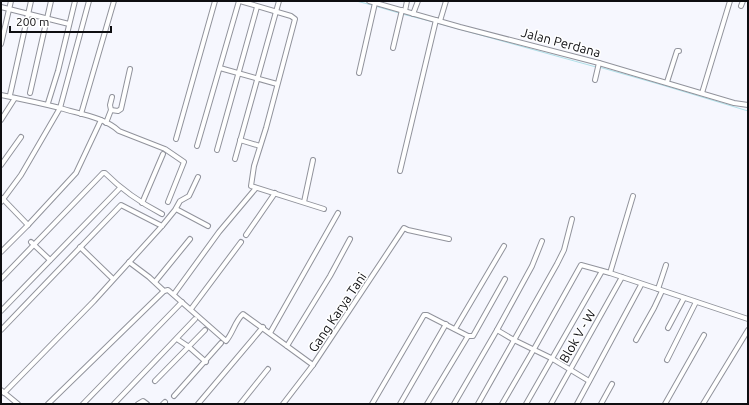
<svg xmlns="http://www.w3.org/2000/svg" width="749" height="405" viewBox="0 0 749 405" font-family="Ubuntu,sans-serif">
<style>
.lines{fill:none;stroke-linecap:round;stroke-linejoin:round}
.stream{stroke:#b0e1e9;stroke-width:1}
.minor-casing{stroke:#91939c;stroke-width:6}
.minor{stroke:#fff;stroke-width:4}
.labels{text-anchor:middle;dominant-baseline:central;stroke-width:3;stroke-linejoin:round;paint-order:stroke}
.street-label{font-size:13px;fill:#0e0e11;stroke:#fff}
</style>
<rect width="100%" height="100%" fill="#f6f7fe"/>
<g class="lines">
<g class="stream">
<path d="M356,1L372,5"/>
<path d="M375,6L399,13"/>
<path d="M402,14L434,22"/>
<path d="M437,23L596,67"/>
<path d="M599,67L662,85L748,111"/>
</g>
<defs>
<g id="minor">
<path d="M240,1L291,16L295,19L266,128L254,166L251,186L324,209"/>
<path d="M369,1L460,27L599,63L734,103L748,105"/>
<path d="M741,6L743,1"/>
<path d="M1,7L69,24"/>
<path d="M405,11L407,1"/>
<path d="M413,14L418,1"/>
<path d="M440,21L446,1"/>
<path d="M1,44L11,1"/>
<path d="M393,48L402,10"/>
<path d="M220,68L277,84"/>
<path d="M359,73L375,3"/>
<path d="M595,80L599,63"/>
<path d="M667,82L677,51H679"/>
<path d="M30,93L51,1"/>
<path d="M702,93L730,1"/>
<path d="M1,95C21,99 40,103 60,108L89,1"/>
<path d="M10,95L31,1"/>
<path d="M48,103L58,71L75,1"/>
<path d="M111,110L118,111L121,109L130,69"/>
<path d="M81,114L114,1"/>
<path d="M1,120L15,98"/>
<path d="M106,123L111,110L110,105L112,97"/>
<path d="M176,139L215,1"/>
<path d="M240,140L260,146"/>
<path d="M197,146L239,1"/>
<path d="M217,150L257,7"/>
<path d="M235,159L279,1"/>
<path d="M1,165L21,137"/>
<path d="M400,171L436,20"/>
<path d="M2,198L28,225"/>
<path d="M1,202L21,175L60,108C79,114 104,117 119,131L165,149L184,162L168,202"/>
<path d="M304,202L313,160"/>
<path d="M142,203L163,154"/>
<path d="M176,209L208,226"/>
<path d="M246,235L275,193"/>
<path d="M542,241L532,266L497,330L514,340L551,358L589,381"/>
<path d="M31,242L50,260"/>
<path d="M80,247L113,279"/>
<path d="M1,252L28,225L76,173L101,120"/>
<path d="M129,262L149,277L164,291L168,290L226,341C233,333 235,321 243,314L313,365"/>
<path d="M610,273L633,196"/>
<path d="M1,279L103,173H105C123,191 139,202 162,214"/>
<path d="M155,282L190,239"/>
<path d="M658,289L666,265"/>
<path d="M174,294L219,232L256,188"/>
<path d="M191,309L241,242"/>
<path d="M1,311L120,188"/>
<path d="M668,328L684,298"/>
<path d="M455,329L504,246"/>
<path d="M1,330L121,205L162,226"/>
<path d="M270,333L338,213"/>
<path d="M177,339L189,347L206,362"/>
<path d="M636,340L654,308L662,291"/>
<path d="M287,346L330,276L350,239"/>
<path d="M667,360L696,302"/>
<path d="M155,381L205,330"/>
<path d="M1,390L18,404"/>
<path d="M4,393L94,301L162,226L175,210L180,201L189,196L198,177"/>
<path d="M174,396L221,343"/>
<path d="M48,404L164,291"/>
<path d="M83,404L182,302"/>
<path d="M114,404L195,319"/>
<path d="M138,404L143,401L147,404"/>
<path d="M163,404L165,402"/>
<path d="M198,404L263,327"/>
<path d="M240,404L268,369"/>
<path d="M283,404L313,365L404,228L408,230L449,239"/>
<path d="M372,404L424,315H427L468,336"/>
<path d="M400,404L446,324"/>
<path d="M427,404L468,336H473L505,279"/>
<path d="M454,404L497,330"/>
<path d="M478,404L557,264L564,250L572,219"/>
<path d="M502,404L534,349L581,265L610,273L748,319"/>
<path d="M526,404L602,271"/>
<path d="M551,404L622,277"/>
<path d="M577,404L641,285"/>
<path d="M601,404L612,384"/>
<path d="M665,404L704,335"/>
<path d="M703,404L748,330"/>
</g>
</defs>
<use href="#minor" class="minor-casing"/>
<use href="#minor" class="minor"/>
</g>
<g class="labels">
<g class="street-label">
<text transform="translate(561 42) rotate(15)">Jalan Perdana</text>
<text transform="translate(337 312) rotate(-56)">Gang Karya Tani</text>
<text transform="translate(577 336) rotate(-60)">Blok V - W</text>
</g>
</g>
<rect width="749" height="405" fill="none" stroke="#0e0e11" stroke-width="4"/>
<path d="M10 26v6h101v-6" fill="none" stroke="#0e0e11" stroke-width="2"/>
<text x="16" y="26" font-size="12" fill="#0e0e11" stroke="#ffffff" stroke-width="3" paint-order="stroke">200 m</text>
</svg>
